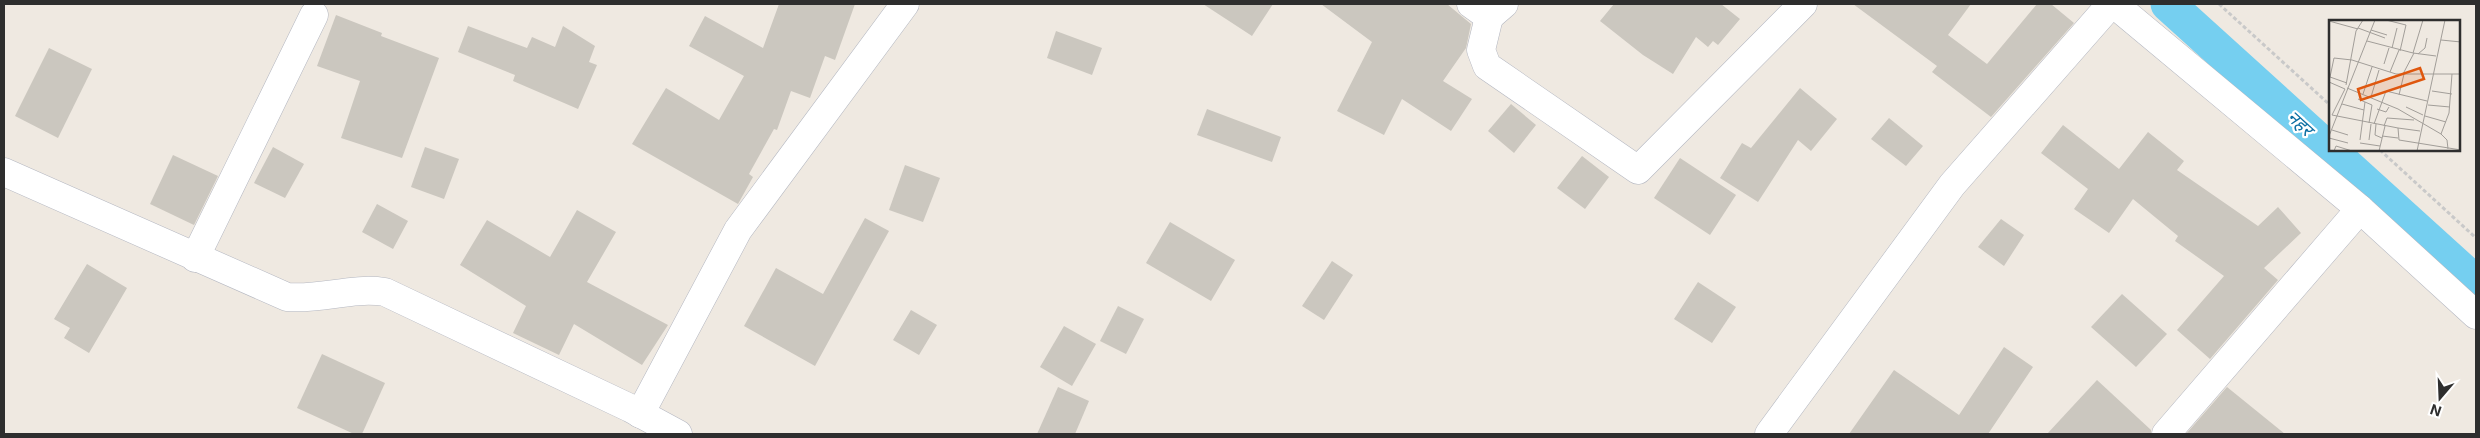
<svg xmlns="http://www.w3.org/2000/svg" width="2480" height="438" viewBox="0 0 2480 438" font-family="Inter,'Noto Sans Devanagari',sans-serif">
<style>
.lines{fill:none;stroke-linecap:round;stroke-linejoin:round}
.canal{stroke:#75cff0;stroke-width:35}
.building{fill:#cbc7bf}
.minor-casing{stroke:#b4b7c1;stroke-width:29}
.path{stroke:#c9c9c9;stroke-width:3;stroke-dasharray:4 2.5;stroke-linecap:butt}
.minor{stroke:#fff;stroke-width:28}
.labels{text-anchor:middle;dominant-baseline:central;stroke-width:4.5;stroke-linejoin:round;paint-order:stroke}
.water-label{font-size:18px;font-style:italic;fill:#0d6fa3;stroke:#fff}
.inset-road{fill:none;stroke:#a29e99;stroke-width:1}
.view{fill:#df570e;fill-opacity:0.15;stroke:#df570e;stroke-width:2.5}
.inset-edge{fill:none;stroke:#2e2e2e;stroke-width:2.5}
</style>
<rect width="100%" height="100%" fill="#efe9e1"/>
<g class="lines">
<path class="canal" d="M2168,4L2476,283"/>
</g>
<g class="building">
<path d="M779,4H855L835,60L825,56L810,98L791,91L777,130L774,129L749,174L753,177L738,204L632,144L666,88L719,120L744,76L689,46L705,16L763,48Z"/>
<path d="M1203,4H1273L1252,36Z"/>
<path d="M1321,4H1447L1471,24L1466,48L1443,81L1472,99L1451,131L1402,99L1384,135L1337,111L1372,42Z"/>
<path d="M1614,4H1721L1740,19L1718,45L1713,41L1708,47L1696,37L1673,74L1643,55L1600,21Z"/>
<path d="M1853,4H1971L1948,35L1987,64L2037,4H2051L2074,23L1991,117L1932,72L1937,66Z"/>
<path d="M336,15L382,33L381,36L439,58L402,158L341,138L360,81L317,66Z"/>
<path d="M468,26L527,48L532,37L555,47L563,26L595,46L589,62L597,65L578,109L513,81L515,75L458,52Z"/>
<path d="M1056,31L1102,48L1092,75L1047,58Z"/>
<path d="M49,48L92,69L58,138L15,116Z"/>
<path d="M1800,88L1837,119L1811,151L1798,140L1758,202L1720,178L1742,143L1751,148Z"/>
<path d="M1511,104L1536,125L1514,153L1488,131Z"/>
<path d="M1207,109L1281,137L1272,162L1197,135Z"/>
<path d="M1889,118L1923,146L1906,166L1871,139Z"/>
<path d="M2063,125L2119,169L2148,132L2184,161L2177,170L2258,226L2278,207L2301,233L2264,268L2278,280L2210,359L2177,330L2224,276L2175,241L2178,236L2133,199L2109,233L2074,209L2088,189L2041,153Z"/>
<path d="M273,147L304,164L285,198L254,183Z"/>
<path d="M425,147L459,159L444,199L411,187Z"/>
<path d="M173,155L218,176L194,225L150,204Z"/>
<path d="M1582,156L1609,177L1585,209L1557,188Z"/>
<path d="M1680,158L1736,195L1710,235L1654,198Z"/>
<path d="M905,165L940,178L923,222L889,210Z"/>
<path d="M377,204L408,221L393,249L362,232Z"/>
<path d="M577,210L616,232L587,282L668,325L642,365L574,324L559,355L513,333L526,306L460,265L487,220L550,257Z"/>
<path d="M865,218L889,231L815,366L744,326L776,268L823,294Z"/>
<path d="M2001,219L2024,235L2004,266L1978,247Z"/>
<path d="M1170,222L1235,260L1211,301L1146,263Z"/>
<path d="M1332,261L1353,275L1324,320L1302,306Z"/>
<path d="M87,264L127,288L89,353L64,338L70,328L54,319Z"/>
<path d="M1698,282L1736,307L1712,343L1674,319Z"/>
<path d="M2122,294L2167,334L2136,367L2091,327Z"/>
<path d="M1118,306L1144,319L1126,354L1100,341Z"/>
<path d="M911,310L937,325L919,355L893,340Z"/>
<path d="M1064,326L1096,344L1072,386L1040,367Z"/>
<path d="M2004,347L2033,367L1988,434H1849L1894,370L1959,415Z"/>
<path d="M322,354L385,383L362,434H354L297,408Z"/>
<path d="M2097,380L2151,430V434H2047Z"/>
<path d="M1058,387L1089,401L1075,434H1037Z"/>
<path d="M2227,387L2285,434H2186Z"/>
</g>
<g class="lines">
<defs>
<g id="minor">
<path d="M1471,4L1489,17L1504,4"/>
<path d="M2114,4L2360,209L2476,315"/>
<path d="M1489,17L1481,50L1487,66L1638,170L1803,4"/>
<path d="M4,172L287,297C322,300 351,287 385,292L630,408L678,434"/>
<path d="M195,258L314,15"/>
<path d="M640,414L738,230L905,4"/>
<path d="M1769,434L1952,185L2111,4"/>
<path d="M2166,434L2360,209"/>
</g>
</defs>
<use href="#minor" class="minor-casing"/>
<g class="path">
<path d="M2219,4L2330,105"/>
<path d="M2380,150L2476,238"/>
</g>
<use href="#minor" class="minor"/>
</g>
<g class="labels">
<g class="water-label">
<text transform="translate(2300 123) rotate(42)">नहर</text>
</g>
</g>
<g transform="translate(2329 20)">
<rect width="131" height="131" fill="#efe9e1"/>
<path class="inset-road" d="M57,0L77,5L71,31M0,1L29,9M29,8L56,18M42,10L58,15M112,20L132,22M38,21L84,33L94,0M63,28L68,8M84,33L107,36M89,34L96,28L98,18M23,40L67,54H132M55,44L60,28M61,52L70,30M74,54L85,33M0,62L16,69L3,95L69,108L70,120L132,130M18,63L1,57L5,38L23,40M17,65L27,11L34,0M18,68L69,89L112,114L118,120L119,129M103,71L123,74M34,74L43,47M70,75L75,54M42,77L50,50M29,79L43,85L40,103M13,84L35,90M99,85L121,87M77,87L94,95M48,89L57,92L60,87M96,96L117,102M45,104L57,71L98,81M47,104L46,115L53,118M55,106L58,98L85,100M69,108L91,111M3,110L19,115M112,114L120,93L123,54M0,116L46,0M53,116L69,118M0,118L19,123M31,120L36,82M40,120L42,104M31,123L51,126M5,131L7,126L23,131M50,131L56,106M88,131L116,0"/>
<path class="view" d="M91,48L95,59L32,80L29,69Z"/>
<rect width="131" height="131" class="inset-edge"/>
</g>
<rect width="2480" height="438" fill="none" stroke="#2e2e2e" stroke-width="10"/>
<g transform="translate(2440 398) rotate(199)" stroke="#ffffff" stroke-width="4" paint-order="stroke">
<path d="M0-4L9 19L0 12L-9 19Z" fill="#2e2e2e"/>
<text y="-8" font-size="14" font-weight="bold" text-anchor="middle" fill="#2e2e2e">N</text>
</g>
</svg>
